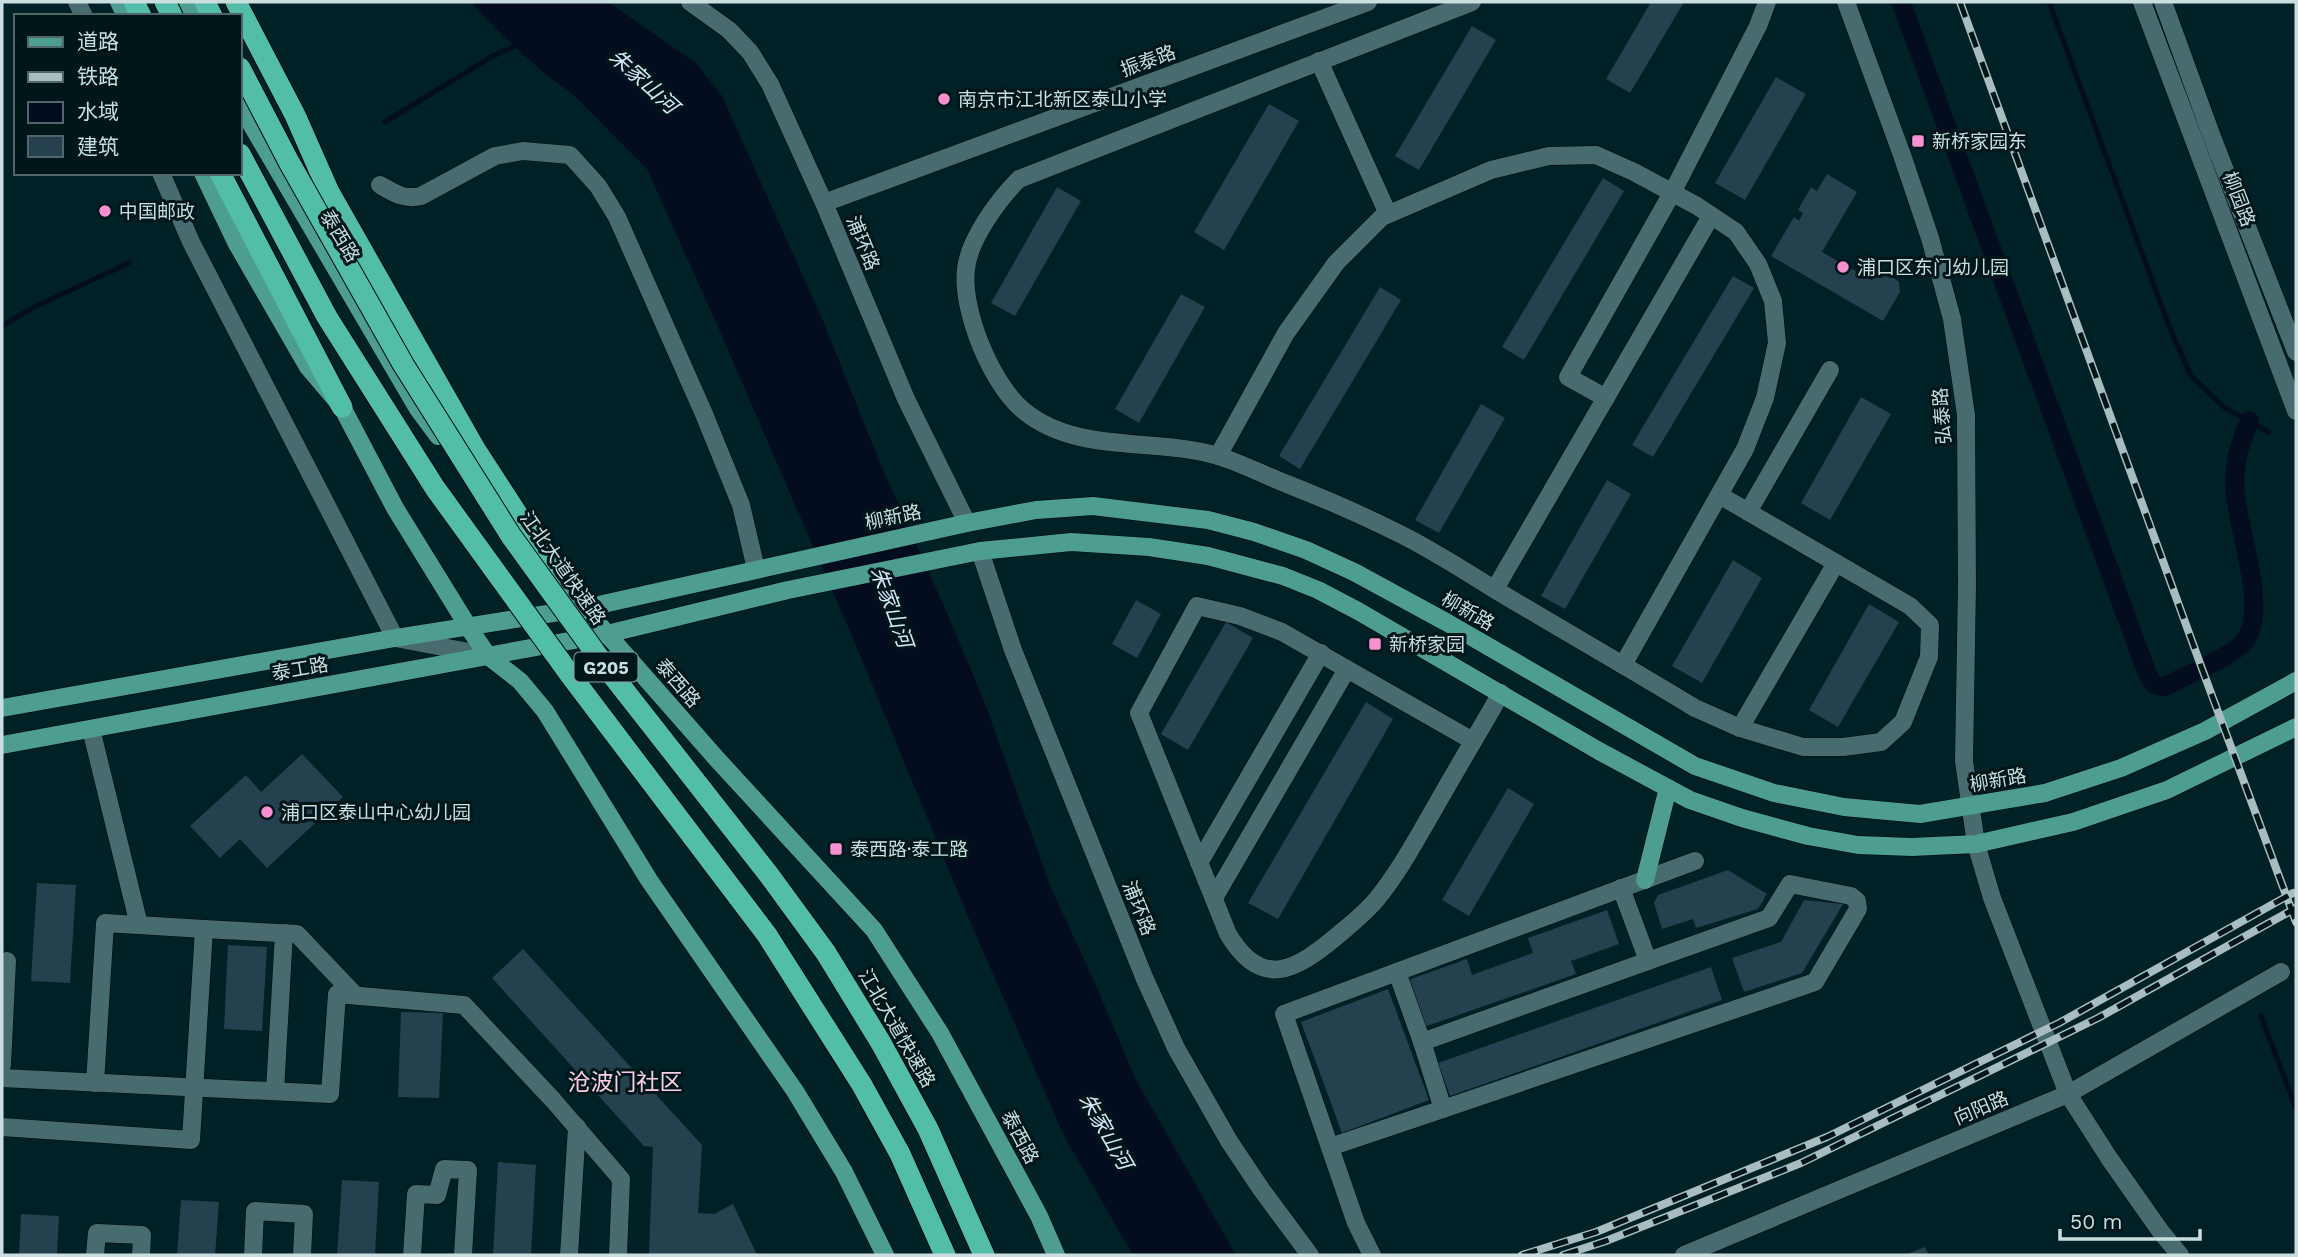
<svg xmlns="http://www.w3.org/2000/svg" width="2298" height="1257" viewBox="0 0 2298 1257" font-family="'Work Sans','Noto Sans SC',sans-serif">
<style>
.water{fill:#040d1f}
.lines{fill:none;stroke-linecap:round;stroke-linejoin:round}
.stream{stroke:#040d1f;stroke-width:5}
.canal{stroke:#040d1f;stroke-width:19}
.building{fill:#25404e}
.minor-casing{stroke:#000a0d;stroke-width:19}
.major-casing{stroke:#000a0d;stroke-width:19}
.highway-casing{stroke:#000a0d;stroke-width:23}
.minor{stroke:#486b6f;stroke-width:18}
.major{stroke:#4e9d91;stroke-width:18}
.highway{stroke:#52bea7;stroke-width:21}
.rail-casing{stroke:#a8bdc0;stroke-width:8}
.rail{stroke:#00171a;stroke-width:5;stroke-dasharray:16;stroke-linecap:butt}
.highway-bridge-casing{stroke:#000a0d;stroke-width:23;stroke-linecap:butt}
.highway-bridge{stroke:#52bea7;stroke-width:21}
.poi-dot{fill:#f690d0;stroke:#00171a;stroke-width:2.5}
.labels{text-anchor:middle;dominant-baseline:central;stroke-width:6;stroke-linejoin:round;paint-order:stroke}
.shield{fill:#00171a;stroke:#8da2a4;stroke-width:2}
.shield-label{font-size:18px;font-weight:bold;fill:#cadddf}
.street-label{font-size:19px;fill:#cadddf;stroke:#00171a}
.poi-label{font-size:19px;fill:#cadddf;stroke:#00171a;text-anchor:start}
.water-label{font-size:21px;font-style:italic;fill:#d9e5f8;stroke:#00171a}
.quarter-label{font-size:23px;fill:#facee7;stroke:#00171a}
</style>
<rect width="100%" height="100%" fill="#002125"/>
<path class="water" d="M471,2H608L696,63L722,96L823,321L880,463L947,613L984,701L1051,888L1094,981L1136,1080L1236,1255H1133L1064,1136L972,926L855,643L715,320L647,169L573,94C536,69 501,35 471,2Z"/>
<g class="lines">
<g class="stream">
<path d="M2049,2L2169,326L2191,376L2225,408L2269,432"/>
<path d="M385,122L491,57L521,43"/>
<path d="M2,326L34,307L129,263"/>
<path d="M2261,1016L2296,1108"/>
</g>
<path class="canal" d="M1901,2L2147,673L2154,684L2164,687C2182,677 2233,656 2244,642C2270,610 2236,526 2235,489C2233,462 2240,445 2249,421"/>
</g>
<g class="building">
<path d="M1651,2H1684L1630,93L1606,79Z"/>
<path d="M1472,26L1496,40L1419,170L1395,156Z"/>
<path d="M1776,77L1806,94L1745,200L1715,183Z"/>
<path d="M1269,104L1299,121L1224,250L1194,232Z"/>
<path d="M1827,174L1857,192L1822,252L1871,280L1880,275L1891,276L1899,282L1900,292L1883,321L1771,256L1794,217L1799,221L1803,213L1798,210L1811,187L1817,191Z"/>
<path d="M1603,178L1624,191L1524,360L1502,347Z"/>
<path d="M1057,187L1081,201L1015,316L991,303Z"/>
<path d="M1733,276L1754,288L1653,457L1632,445Z"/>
<path d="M1380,287L1401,300L1300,469L1279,456Z"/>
<path d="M1181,294L1205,307L1139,423L1115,409Z"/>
<path d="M1861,397L1891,414L1830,520L1801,503Z"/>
<path d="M1481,404L1505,418L1439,533L1415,520Z"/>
<path d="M1607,480L1631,494L1565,609L1541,596Z"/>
<path d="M1733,560L1762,578L1702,683L1672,666Z"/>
<path d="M1136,600L1161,614L1137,658L1112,644Z"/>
<path d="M1869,604L1899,622L1838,727L1809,710Z"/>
<path d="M1226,622L1253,638L1188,750L1161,734Z"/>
<path d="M1366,702L1393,719L1278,919L1248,903Z"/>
<path d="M302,754L343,797L267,868L240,839L220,858L190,826L246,775L261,792Z"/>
<path d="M1508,788L1534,804L1469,916L1442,900Z"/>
<path d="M1728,870L1767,894L1758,909L1696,928L1693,919L1662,929L1654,903L1658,895Z"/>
<path d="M37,883L76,885L70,983L31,981Z"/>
<path d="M1804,900L1843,904L1802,973L1744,992L1732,958L1781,942Z"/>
<path d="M1607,910L1619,944L1571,961L1576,974L1424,1027L1408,980L1467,959L1472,975L1533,953L1528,938Z"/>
<path d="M228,945L267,947L262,1031L224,1029Z"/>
<path d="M523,949L702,1145L698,1213L714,1214L733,1204L757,1255H649L653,1147L644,1146L492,978Z"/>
<path d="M1711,967L1722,1000L1450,1096L1438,1063Z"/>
<path d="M1388,989L1429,1100L1342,1133L1301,1022Z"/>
<path d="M401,1012L443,1013L439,1098L398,1097Z"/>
<path d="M498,1162L536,1165L531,1255H493Z"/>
<path d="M342,1180L379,1182L375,1255H337Z"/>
<path d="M181,1200L219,1202L215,1255H177Z"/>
<path d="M21,1214L59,1216L57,1255H19Z"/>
<path d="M1925,1247L1929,1255H1905Z"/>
</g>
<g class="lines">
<defs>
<g id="minor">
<path d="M77,2L84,16"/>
<path d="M690,2L729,30L750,52L770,84L824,203L906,399L967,523"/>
<path d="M1472,2L1019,179C999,199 969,239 966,269C961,311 992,385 1024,411C1078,455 1156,437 1218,456C1241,463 1264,475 1287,484C1325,499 1362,515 1398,533C1431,549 1463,570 1494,589C1561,629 1629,668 1695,708L1740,728L1803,747H1843L1881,742L1903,722L1929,657L1930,625L1910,606L1721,496"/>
<path d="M1846,2L1902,155L1930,238L1952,319L1966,415L1967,585L1964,761L1976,844L1992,898L2068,1094L2109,1158L2161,1232L2180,1255"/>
<path d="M2142,2L2296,411"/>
<path d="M2163,2L2212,137L2296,352"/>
<path d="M1319,61L1388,214"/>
<path d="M161,173L191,242L395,638L485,655"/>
<path d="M380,185C394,193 404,200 421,196L495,156L523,151L570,155L598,186L617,217L704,414L741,505L756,569"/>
<path d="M824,203L1368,2"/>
<path d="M1606,398L1568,377L1672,193L1758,26L1767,2"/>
<path d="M1218,456L1286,333L1336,263L1382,217L1491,170L1549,156L1596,155L1634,172L1697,206L1736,232L1758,264L1773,301L1777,343L1765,398L1745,449L1623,665"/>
<path d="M1748,512L1830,370"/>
<path d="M980,551L1013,650L1144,977L1176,1048L1229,1141L1261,1189L1310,1255"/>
<path d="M1495,589L1711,216"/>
<path d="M1740,728L1836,563"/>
<path d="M91,729L139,925"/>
<path d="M1473,741L1282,632L1240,616L1197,606L1139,713L1228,934C1262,991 1296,970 1337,936C1350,925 1365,913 1376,900C1399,872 1416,840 1434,809C1456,770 1479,732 1501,693"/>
<path d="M1199,863L1321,653"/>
<path d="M1214,898L1347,669"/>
<path d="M204,929L297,934L355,995"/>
<path d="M1397,972L1422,1042"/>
<path d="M2,1065L7,961"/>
<path d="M2,1078L330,1094L337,994L464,1005L553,1100L621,1179L618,1255"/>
<path d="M275,1091L284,933"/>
<path d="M1443,1109L1815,982L1858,909L1857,901L1851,896L1790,884L1769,918L1648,961"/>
<path d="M2,1127L191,1140L204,929L105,923L95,1083"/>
<path d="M1330,1147L1443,1109L1422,1042L1648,961L1621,888"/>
<path d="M95,1255L97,1233L142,1235L141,1255"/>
<path d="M253,1255L255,1211L304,1214L302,1255"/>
<path d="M412,1255L416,1194L437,1195L444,1169L468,1170L463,1255"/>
<path d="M569,1255L577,1127"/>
<path d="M1372,1255L1356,1223L1284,1014L1695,861"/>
<path d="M1684,1255L2068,1094L2281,972"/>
</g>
<g id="major">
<path d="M119,2L126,16"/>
<path d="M188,2L195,16"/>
<path d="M240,105L418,409L438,436"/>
<path d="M203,173L237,244L308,367L342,407L395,508L469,628L488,656L520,681L545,711L649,880L795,1091L844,1172L885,1255"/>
<path d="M543,558L607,634L716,758L874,930L940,1033L1039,1216L1056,1255"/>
<path d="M2,708L395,638L585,608L967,523L1036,510L1093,506L1208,520L1254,532L1306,550L1354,572L1446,622L1695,766L1774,793L1844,807L1920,814L2045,793L2121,768L2205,731L2296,681"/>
<path d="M2,745L607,634L788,590L980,551L1071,542L1149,547L1208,556L1283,576L1318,590L1358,611L1599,751L1690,800L1742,818L1808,836L1858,845L1912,847L1976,844L2073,822L2167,790L2296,727"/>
<path d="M1645,880L1668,788"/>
</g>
<g id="highway">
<path d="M134,2L141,16"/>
<path d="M165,2L172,16"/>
<path d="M205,2L212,16"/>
<path d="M236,2L295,115L329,192L475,449L551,566"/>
<path d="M220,173L342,407"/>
</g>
</defs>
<use href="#minor" class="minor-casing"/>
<use href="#major" class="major-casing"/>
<use href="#highway" class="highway-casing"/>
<use href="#minor" class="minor"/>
<use href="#major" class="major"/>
<use href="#highway" class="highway"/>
<defs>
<g id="rail">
<path d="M1960,2L2201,666L2296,922"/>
<path d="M1522,1255L1596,1232L1827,1137L2059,1023L2293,893"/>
<path d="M1563,1255L1606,1241L1801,1163L2098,1018L2296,908"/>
</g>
</defs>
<use href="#rail" class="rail-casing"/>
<use href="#rail" class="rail"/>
<defs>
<g id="highway-bridge">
<path d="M240,68L289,162L403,364L511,536L602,662L769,875L826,953L881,1043L928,1129L984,1255"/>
<path d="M240,154L327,317L435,488L571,676L767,935L862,1085L900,1154L945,1255"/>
</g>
</defs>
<use href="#highway-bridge" class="highway-bridge-casing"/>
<use href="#highway-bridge" class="highway-bridge"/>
</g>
<g class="poi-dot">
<circle cx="944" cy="99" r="7"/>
<rect x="1911" y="134" width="14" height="14" rx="3.5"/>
<circle cx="105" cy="211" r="7"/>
<circle cx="1843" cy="267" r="7"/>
<rect x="1368" y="637" width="14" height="14" rx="3.5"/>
<circle cx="267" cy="812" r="7"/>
<rect x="829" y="842" width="14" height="14" rx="3.5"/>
</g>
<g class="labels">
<rect class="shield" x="574.5" y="652.5" width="63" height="29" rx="5"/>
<g class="shield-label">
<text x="606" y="667">G205</text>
</g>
<g class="street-label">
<text transform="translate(1148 61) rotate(-20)">振泰路</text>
<text transform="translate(2239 199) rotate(69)">柳园路</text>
<text transform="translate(340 236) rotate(59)">泰西路</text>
<text transform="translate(863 243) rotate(68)">浦环路</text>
<text transform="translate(1942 416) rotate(-94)">弘泰路</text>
<text transform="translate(893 517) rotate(-12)">柳新路</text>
<text transform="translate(563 568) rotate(55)">江北大道快速路</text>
<text transform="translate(1468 611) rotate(30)">柳新路</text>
<text transform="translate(300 669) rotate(-10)">泰工路</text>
<text transform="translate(678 683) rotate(49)">泰西路</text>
<text transform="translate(1998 780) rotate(-10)">柳新路</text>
<text transform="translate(1139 908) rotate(68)">浦环路</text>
<text transform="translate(897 1028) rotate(60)">江北大道快速路</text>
<text transform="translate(1981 1108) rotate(-23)">向阳路</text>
<text transform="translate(1020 1137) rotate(62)">泰西路</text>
</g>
<g class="poi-label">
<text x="958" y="99">南京市江北新区泰山小学</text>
<text x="1932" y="141">新桥家园东</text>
<text x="119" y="211">中国邮政</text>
<text x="1857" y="267">浦口区东门幼儿园</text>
<text x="1389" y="644">新桥家园</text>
<text x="281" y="812">浦口区泰山中心幼儿园</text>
<text x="850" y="849">泰西路·泰工路</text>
</g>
<g class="water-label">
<text transform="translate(644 81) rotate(42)">朱家山河</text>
<text transform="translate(892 607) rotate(70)">朱家山河</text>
<text transform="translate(1106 1131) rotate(60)">朱家山河</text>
</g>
<g class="quarter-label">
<text x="625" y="1082">沧波门社区</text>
</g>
</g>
<rect width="2298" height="1257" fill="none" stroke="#cadddf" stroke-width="7"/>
<rect x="14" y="14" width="228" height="161" fill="#00171a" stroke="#516669" stroke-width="2"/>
<rect x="28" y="37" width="35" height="10" fill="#4e9d91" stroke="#516669" stroke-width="2"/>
<text x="77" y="49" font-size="21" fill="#cadddf">道路</text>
<rect x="28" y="72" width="35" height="10" fill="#a8bdc0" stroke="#516669" stroke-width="2"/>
<text x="77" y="84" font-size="21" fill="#cadddf">铁路</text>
<rect x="28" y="102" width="35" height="21" fill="#040d1f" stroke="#516669" stroke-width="2"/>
<text x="77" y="119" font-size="21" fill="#cadddf">水域</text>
<rect x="28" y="136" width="35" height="21" fill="#25404e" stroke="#516669" stroke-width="2"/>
<text x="77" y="154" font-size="21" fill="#cadddf">建筑</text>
<path d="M2060 1229v10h140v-10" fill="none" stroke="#cadddf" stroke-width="3.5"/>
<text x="2070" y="1229" font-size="21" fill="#cadddf" stroke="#00171a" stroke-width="5" paint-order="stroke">50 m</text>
</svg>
